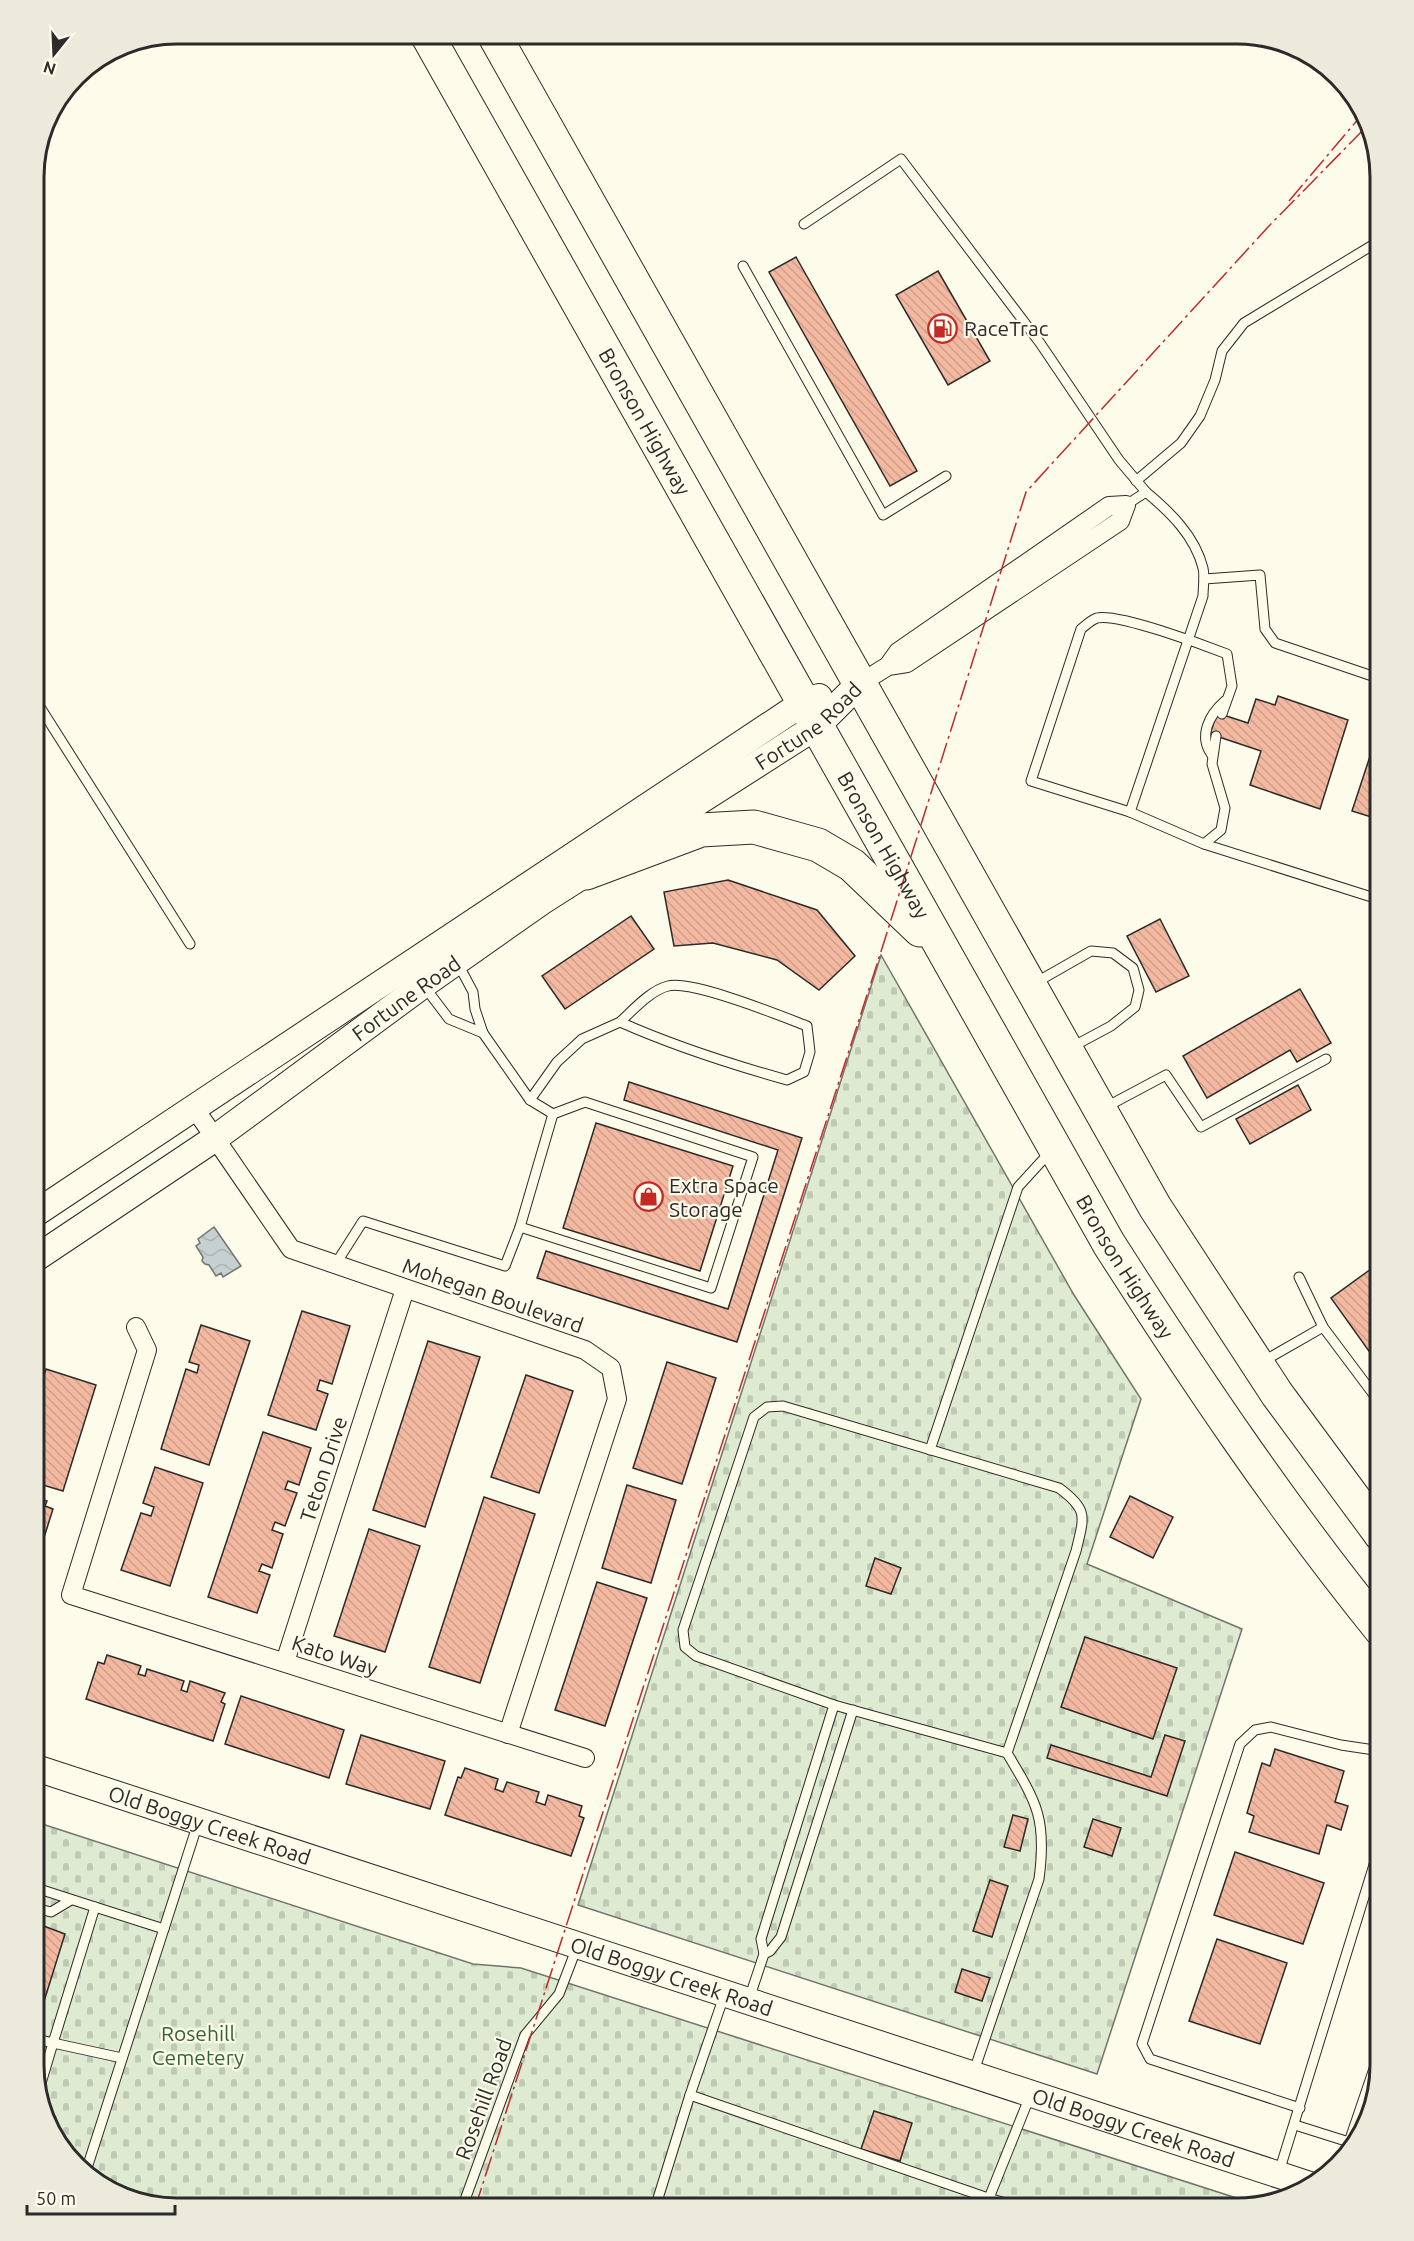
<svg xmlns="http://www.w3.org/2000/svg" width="1414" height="2241" viewBox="0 0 1414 2241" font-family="Ubuntu,sans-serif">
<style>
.cemetery{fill:url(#cemetery-stones);stroke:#74746e;stroke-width:1.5}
.water{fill:url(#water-waves);stroke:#74746e;stroke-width:1.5}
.building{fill:url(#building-back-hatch);stroke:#2b2b2b;stroke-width:1.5}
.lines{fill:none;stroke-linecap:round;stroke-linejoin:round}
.lane-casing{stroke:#2b2b2b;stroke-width:11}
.street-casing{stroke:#2b2b2b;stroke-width:20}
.secondary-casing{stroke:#2b2b2b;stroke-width:28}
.highway-casing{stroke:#2b2b2b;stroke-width:35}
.lane{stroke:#fdfbea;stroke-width:9}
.street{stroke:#fdfbea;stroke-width:18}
.secondary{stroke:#fdfbea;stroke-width:26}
.highway{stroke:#fdfbea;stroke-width:33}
.power{stroke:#c62828;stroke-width:1.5;stroke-dasharray:21 4.5 3 4.5;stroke-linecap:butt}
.labels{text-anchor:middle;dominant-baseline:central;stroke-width:4.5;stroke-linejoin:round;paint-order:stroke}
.poi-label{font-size:21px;fill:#2b2b2b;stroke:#fdfbea;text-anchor:start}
.street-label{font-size:21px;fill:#2b2b2b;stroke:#fdfbea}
.park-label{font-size:21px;fill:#34623c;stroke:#fdfbea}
.rim{fill:none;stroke:#2b2b2b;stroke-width:3}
</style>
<defs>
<pattern id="cemetery-stones" width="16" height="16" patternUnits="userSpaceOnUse" patternTransform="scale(1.5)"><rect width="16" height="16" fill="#deebd1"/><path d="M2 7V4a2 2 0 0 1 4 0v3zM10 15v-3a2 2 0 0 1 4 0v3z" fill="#bfcab4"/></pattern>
<pattern id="water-waves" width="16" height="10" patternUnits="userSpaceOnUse" patternTransform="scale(1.5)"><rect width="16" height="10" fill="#c7d0d0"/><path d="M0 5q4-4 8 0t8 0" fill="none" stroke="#abb3b3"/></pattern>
<pattern id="building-back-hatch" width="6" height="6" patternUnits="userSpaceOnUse" patternTransform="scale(1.5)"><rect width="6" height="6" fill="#f2b8a0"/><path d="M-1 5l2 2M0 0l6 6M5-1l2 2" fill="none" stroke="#d09e8a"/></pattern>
</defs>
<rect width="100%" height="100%" fill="#fdfbea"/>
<g class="cemetery">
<path d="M881,955L1074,1295L1141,1399L1087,1564L1242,1629L1097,2074L578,1905Z"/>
<path d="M33,1821L473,1964L521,1968L1255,2204L1238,2208H167L97,2184L48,2128L33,2065Z"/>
</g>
<path class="water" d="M214,1227L241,1266L223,1277L221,1273L216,1276L209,1265L205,1264L202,1261L203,1257L196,1246L200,1243L198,1239Z"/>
<g class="building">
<path d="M796,257L917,471L890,486L769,272Z"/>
<path d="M938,271L990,361L948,385L896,295Z"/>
<path d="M1278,696L1348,720L1320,809L1250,785L1261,751L1210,734L1217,713L1248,723L1256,699L1275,705Z"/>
<path d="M1376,738L1381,739V820L1352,811Z"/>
<path d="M728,880L817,910L855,956L819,990L777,960L713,943L674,946L664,892Z"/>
<path d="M631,916L654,949L565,1009L542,976Z"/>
<path d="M1160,919L1189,976L1156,992L1127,936Z"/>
<path d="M1300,989L1331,1043L1297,1062L1290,1050L1207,1098L1183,1056Z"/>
<path d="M629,1082L802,1138L737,1342L537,1278L546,1251L728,1309L778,1150L624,1100Z"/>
<path d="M1298,1085L1311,1110L1250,1144L1236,1119Z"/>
<path d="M596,1123L733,1166L700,1271L563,1228Z"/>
<path d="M1371,1269L1381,1283V1368L1331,1298Z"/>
<path d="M302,1311L350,1326L332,1384L320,1380L317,1390L328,1394L316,1430L268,1415Z"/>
<path d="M201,1325L250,1341L209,1465L161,1449L186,1369L197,1373L199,1365L189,1362Z"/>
<path d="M428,1341L480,1357L425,1527L373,1510Z"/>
<path d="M667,1362L716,1378L682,1484L633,1468Z"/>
<path d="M46,1369L96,1385L63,1491L33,1482V1410Z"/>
<path d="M526,1375L573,1391L539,1493L491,1477Z"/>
<path d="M263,1432L311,1448L299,1485L288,1481L285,1489L297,1493L285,1526L275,1522L272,1530L283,1534L272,1568L262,1564L259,1571L270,1575L257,1613L208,1597Z"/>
<path d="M155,1467L203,1483L170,1586L121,1570L141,1513L151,1516L154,1507L143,1503Z"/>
<path d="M627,1485L676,1500L651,1583L602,1568Z"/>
<path d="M1130,1496L1173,1517L1153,1558L1110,1537Z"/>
<path d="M33,1497L47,1501L45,1506L53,1509L42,1544L34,1541L33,1543Z"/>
<path d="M484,1497L535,1514L480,1683L429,1667Z"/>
<path d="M369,1529L420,1546L385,1652L334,1636Z"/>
<path d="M33,1550L40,1552L33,1573Z"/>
<path d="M875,1558L901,1568L891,1594L866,1586Z"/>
<path d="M597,1582L647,1598L605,1726L555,1710Z"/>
<path d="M1085,1637L1177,1668L1153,1739L1061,1707Z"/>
<path d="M107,1655L141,1666L138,1674L145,1676L147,1669L184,1681L181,1690L187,1692L190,1681L225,1693L221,1702L225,1704L213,1741L86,1699L98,1662L104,1664Z"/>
<path d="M241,1696L344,1730L329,1778L225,1744Z"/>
<path d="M361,1735L445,1761L430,1809L346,1784Z"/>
<path d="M1165,1735L1185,1741L1167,1796L1047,1758L1051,1745L1151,1777Z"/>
<path d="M1275,1749L1344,1771L1335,1802L1348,1806L1341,1830L1327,1825L1319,1854L1249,1832L1254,1816L1247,1813L1262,1763L1270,1766Z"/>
<path d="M465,1768L498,1779L495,1789L503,1792L507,1782L539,1792L536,1802L545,1805L548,1795L582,1806L579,1816L584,1818L571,1856L445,1815L458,1777L461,1778Z"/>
<path d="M1013,1815L1028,1819L1020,1851L1004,1847Z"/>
<path d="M1093,1819L1121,1828L1112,1856L1084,1847Z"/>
<path d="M1235,1852L1324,1883L1303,1944L1214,1915Z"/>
<path d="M990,1880L1008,1886L992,1937L973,1931Z"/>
<path d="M33,1922L65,1934L41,2011L33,2008Z"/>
<path d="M1217,1939L1287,1963L1260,2044L1189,2021Z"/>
<path d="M962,1969L990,1978L982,2001L955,1992Z"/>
<path d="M874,2111L912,2123L900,2161L861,2149Z"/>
</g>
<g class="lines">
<defs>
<g id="lane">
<path d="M804,224L901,159L1040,343L1119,460L1146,492L1126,505"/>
<path d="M743,266L883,515L946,476"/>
<path d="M1136,481L1181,443L1200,416L1215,380L1222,351L1244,323L1381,240"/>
<path d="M1146,492C1170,512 1195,536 1203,568C1205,576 1203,588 1203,596L1130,812L1204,844L1381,900"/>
<path d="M1204,579L1260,575L1265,629L1275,643L1381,679"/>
<path d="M33,696L190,944"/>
<path d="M1212,755C1198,736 1209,715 1225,701"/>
<path d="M1130,812L1031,781L1081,629C1086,625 1091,620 1097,618C1118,613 1204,645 1227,654L1232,686L1222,714"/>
<path d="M1204,844L1221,830L1225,808L1212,764L1216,736"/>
<path d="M1035,983L1091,951L1113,953L1133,968L1139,990L1135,1007L1111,1026L1070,1048"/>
<path d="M424,986L449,1019L483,1033L475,1009L473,992L457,962"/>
<path d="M530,1100L557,1062L582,1039L620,1022C674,1046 730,1064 787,1080L804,1072L810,1052L807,1026C781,1016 693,980 668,986C651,990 633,1010 620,1022"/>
<path d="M1104,1108L1166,1075L1201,1127L1326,1059"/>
<path d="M520,1227L711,1288L753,1157L585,1102L553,1114"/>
<path d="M335,1265L363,1221L505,1266L520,1227L553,1114L530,1100L483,1033"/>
<path d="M1299,1277L1323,1327"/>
<path d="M1262,1362L1323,1327L1377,1399"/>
<path d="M930,1450L1018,1187L1050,1152"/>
<path d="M33,1887L95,1907"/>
<path d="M43,1910L51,1912L71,1900"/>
<path d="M764,1954L770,1951L781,1937L853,1710"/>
<path d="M749,1999L764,1954L761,1939L834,1705"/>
<path d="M33,2038L53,2043L95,1907L164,1929"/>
<path d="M973,2074L1039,1879C1047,1819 1037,1803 1007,1753L834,1705L696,1656L685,1647L683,1630L754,1417L767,1407L783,1406L1059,1488C1089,1510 1084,1517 1076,1551L1007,1753"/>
<path d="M39,2090L53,2043L122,2058"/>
<path d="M690,2095L988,2198L1024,2208"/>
<path d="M1300,2108L1150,2059L1142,2044L1240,1744L1255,1730L1271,1727L1341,1745L1381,1751"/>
<path d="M1295,2125L1349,2142L1381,2048"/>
<path d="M86,2171L198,1823"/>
<path d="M1279,2172L1381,1842"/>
<path d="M462,2208L525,2035L559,1994L577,1947"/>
<path d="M655,2208L690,2095L724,1996"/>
<path d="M985,2208L1030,2096"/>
</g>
<g id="street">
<path d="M859,684L888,666L907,663L1120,521L1126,505L1109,506L898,652L888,666"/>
<path d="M195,1109L291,1249L585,1350L611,1368L617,1399L508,1734"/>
<path d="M136,1327L147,1350L71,1595L585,1758"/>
<path d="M285,1662L405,1289"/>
</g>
<g id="secondary">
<path d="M33,1215L803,703L819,697"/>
<path id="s1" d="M33,1260L214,1139L423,985L541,902L817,726L859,684"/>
<path id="s2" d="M33,1767L1310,2185"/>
</g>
<g id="highway">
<path id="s3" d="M426,33L1109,1244C1194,1377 1282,1508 1381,1630"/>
<path d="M493,33L1155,1207L1277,1394L1381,1535"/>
<path d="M586,873L701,830L754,827L818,845L852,865L920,930"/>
</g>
</defs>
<use href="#lane" class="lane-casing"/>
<use href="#street" class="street-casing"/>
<use href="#secondary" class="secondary-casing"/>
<use href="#highway" class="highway-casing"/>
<use href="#lane" class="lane"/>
<use href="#street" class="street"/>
<use href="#secondary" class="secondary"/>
<use href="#highway" class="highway"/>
<g class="power">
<path d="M1289,201L1365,111"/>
<path d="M475,2208L878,961L1026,492L1268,227L1369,124"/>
</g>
</g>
<defs>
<symbol id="fuel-ring" viewBox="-11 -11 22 22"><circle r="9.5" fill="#fdfbea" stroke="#c62828" stroke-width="1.5"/><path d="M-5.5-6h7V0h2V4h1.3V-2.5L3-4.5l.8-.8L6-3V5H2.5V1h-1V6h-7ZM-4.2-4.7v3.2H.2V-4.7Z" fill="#c62828"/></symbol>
<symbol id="shop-ring" viewBox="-11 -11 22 22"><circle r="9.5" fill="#fdfbea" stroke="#c62828" stroke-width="1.5"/><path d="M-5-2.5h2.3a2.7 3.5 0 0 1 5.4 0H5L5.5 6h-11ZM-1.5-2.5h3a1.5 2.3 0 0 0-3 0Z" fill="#c62828"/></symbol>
</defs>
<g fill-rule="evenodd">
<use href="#fuel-ring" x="926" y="312" width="33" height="33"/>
<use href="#shop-ring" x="632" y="1180" width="33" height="33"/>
</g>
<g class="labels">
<g class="poi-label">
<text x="964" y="328">RaceTrac</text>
<text x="669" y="1185">Extra Space<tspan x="669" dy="24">Storage</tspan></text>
</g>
<g class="street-label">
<text stroke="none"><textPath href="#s3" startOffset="446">Bronson Highway</textPath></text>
<text stroke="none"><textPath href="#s1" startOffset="942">Fortune Road</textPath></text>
<text stroke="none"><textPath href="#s3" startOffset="932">Bronson Highway</textPath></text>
<text stroke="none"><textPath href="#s1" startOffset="456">Fortune Road</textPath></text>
<text stroke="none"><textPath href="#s3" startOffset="1418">Bronson Highway</textPath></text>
<text transform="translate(493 1295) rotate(19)">Mohegan Boulevard</text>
<text transform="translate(323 1469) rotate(-72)">Teton Drive</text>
<text transform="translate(335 1655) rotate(18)">Kato Way</text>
<text stroke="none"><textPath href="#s2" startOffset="186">Old Boggy Creek Road</textPath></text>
<text stroke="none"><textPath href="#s2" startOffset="672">Old Boggy Creek Road</textPath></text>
<text transform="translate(483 2099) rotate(-70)">Rosehill Road</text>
<text stroke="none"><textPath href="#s2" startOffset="1158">Old Boggy Creek Road</textPath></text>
</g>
<g class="park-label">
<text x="198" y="2033">Rosehill<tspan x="198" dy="24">Cemetery</tspan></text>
</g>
</g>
<path d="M0 0H1414V2241H0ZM177 44H1237A133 133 0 0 1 1370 177V2065A133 133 0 0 1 1237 2198H177A133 133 0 0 1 44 2065V177A133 133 0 0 1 177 44Z" fill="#eceadb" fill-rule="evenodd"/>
<path class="rim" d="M177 44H1237A133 133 0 0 1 1370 177V2065A133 133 0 0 1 1237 2198H177A133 133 0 0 1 44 2065V177A133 133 0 0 1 177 44Z"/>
<g transform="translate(54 54) rotate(198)" stroke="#fdfbea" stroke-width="4.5" paint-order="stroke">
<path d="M0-4.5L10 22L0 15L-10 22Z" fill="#2b2b2b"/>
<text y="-9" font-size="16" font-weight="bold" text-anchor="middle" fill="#2b2b2b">N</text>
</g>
<path d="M27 2205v9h148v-9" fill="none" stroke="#2b2b2b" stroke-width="3"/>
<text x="36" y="2205" font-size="18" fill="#2b2b2b" stroke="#fdfbea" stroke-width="4.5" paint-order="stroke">50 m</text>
</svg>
